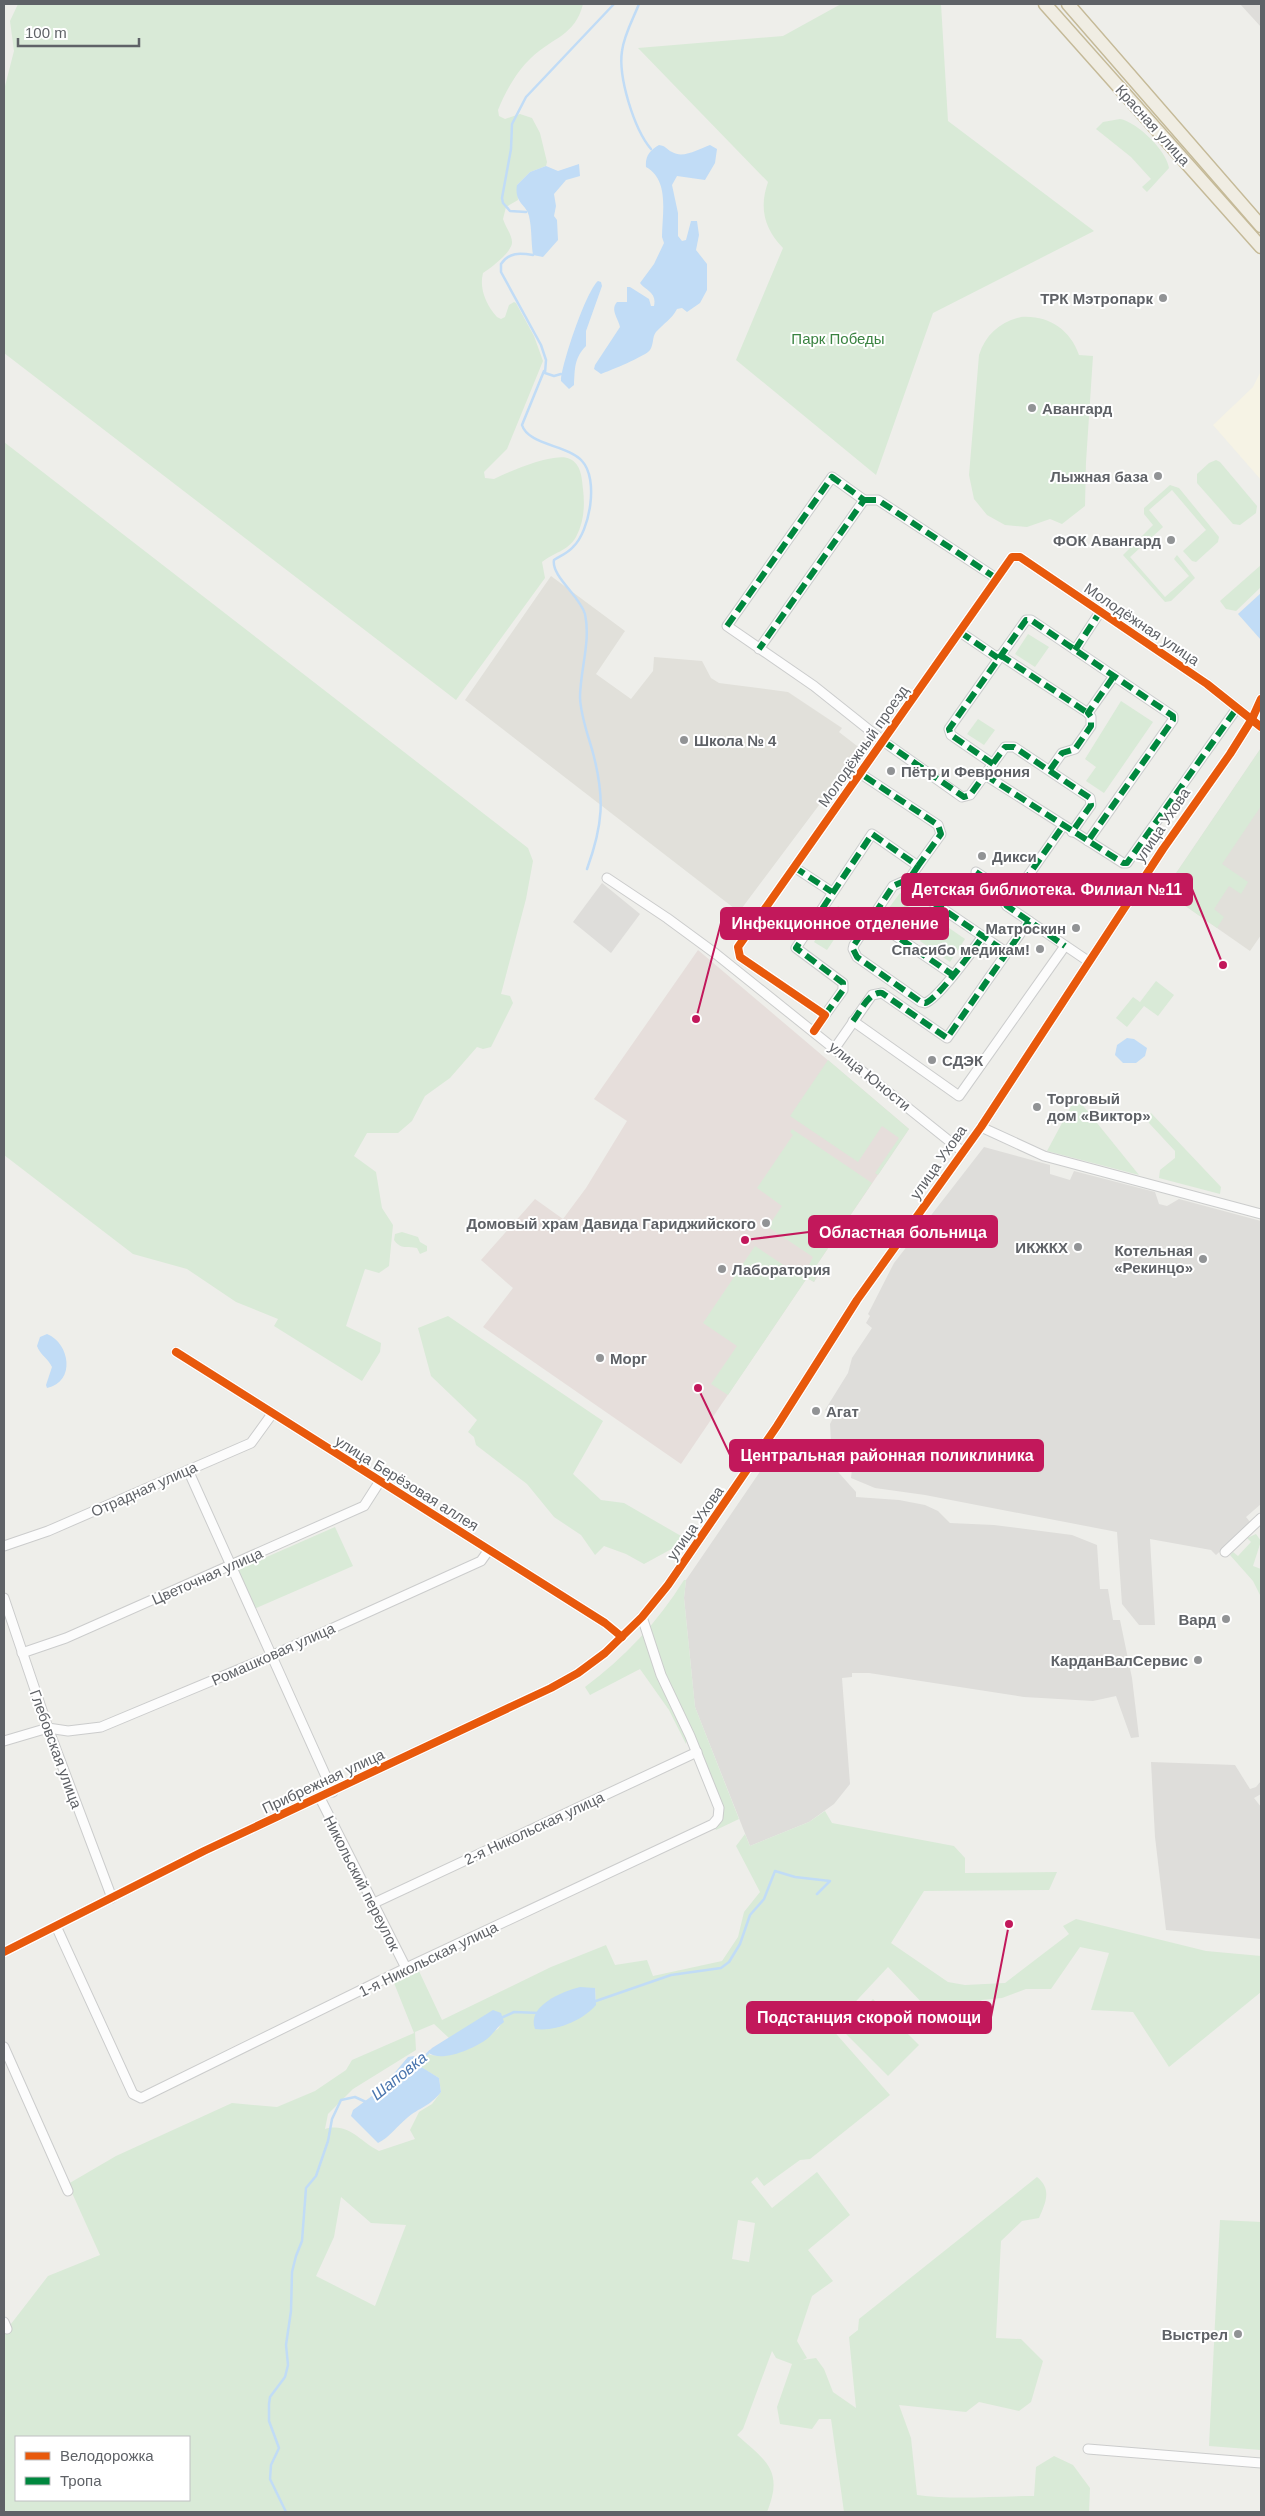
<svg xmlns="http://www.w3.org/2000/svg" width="1265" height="2516" viewBox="0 0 1265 2516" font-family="Helvetica,sans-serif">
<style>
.commercial{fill:#f6f3e5}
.industrial{fill:#deddda}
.education{fill:#e1e0da}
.medical{fill:#e6dedb}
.green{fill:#d9ead7;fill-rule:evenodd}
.water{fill:#c1dcf6}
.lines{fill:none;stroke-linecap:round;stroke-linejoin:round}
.stream{stroke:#c1dcf6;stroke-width:2.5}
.minor-casing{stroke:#cbcccc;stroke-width:11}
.highway-casing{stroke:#c5ba98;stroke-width:15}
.minor{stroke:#fcfcfc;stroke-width:9}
.highway{stroke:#f0ede3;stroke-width:12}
.quiet{stroke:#00873e;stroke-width:6;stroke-dasharray:12 6;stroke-linecap:butt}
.cycleway-casing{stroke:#fff;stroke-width:11}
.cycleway{stroke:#e8590c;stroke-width:8}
.poi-dot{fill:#919395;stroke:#fff;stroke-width:2}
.labels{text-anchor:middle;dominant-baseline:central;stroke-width:4;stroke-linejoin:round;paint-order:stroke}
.street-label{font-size:15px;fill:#5f6267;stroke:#fff}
.poi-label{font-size:15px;font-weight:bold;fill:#5f6267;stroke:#fff;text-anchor:end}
.park-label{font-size:15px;fill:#3a8341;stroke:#fff}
.water-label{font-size:16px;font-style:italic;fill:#4a75ae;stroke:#fff}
.leader{fill:none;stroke:#c2185b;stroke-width:2}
.callout-dot{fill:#c2185b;stroke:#fff;stroke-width:2}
.callout{fill:#c2185b;stroke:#c2185b;stroke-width:2}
.callout-label{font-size:16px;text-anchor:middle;font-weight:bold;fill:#fff}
</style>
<rect width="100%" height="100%" fill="#eeeeea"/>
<path class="commercial" d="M1261,371V480L1213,425L1253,387Z"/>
<g class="industrial">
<path d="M1240,4H1261V27Z"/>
<path d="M602,883L640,914L611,953L573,922Z"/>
<path d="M984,1147L1050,1165V1174L1070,1180L1074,1171L1155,1192L1159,1204L1167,1206L1179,1199L1261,1221V1504L1246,1517L1251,1523L1216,1555L1211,1550L1150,1539L1155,1625H1139L1122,1604L1117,1532L925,1495L875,1488L851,1478L853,1460H839L825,1443L831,1441L830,1424L834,1416L825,1410L848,1373L852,1358L872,1328L866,1323L870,1316L868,1314L894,1263Z"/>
<path d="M794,1449L820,1457L831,1464L856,1492V1497L899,1500L925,1505L938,1511L950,1523L994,1525L1072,1535L1097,1545L1100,1589H1108L1113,1620H1120L1132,1678L1139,1737L1131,1738L1116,1696L1093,1701L1024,1697L869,1673H852V1677L842,1678L850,1784L834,1804L809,1822L750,1846L695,1707L684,1598L686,1580L768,1460L784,1470Z"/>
<path d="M1151,1762L1235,1765L1250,1789L1256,1787L1261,1781V1794L1254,1798L1261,1807V1939L1166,1930L1155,1837Z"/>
</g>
<g class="education">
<path d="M551,576L625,631L596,674L631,699L653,671L654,657L702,661L711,678L719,683L788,692L842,728L839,732L861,749L739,912L465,700Z"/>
<path d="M1261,748V935L1250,951L1164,891Z"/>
</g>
<path class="medical" d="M698,950L909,1129L816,1266L822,1270L814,1282L807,1278L681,1464L483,1327L513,1288L481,1260L535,1199L563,1219L586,1188L627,1121L594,1099Z"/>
<g class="green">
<path d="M18,4H583C575,36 553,37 531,58C517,71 505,92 498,110L499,116L505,119L520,114L532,118L540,133L547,162L546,166L530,172L517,185L518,200L506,207L503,219C505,226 512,235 512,242C513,251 491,268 483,273C479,288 486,305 497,317L501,319L505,317L509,305L514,302L516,303L534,336L543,361L507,449L484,472L485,478L494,479C508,472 556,451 570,459C581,464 582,478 583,489C585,506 584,522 576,537C568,551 553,553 542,562L545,578L456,700L4,353V90L14,51L10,21Z"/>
<path d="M841,4H941L948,121L1094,231L933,313L876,475L736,360L783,248C764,228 759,208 768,182L638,48L783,36Z"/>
<path d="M1120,119C1137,122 1167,151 1169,168L1147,192L1142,187L1151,179L1131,157L1096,129L1103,122Z"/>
<path d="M1021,317C1048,315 1070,329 1079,355L1093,356L1086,462L1085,506L1062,524L1050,519L1027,527L1005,525L987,515L974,499L969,475L979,355C986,334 1000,322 1021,317Z"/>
<path d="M4,442L528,848L533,861L526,899L501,994L510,996L513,1003L491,1047L483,1049L477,1047L450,1078L425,1096L412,1121L398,1133H367L354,1156L376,1172L382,1208L393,1225L389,1266L379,1273L365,1269L346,1326L381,1343L380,1352L362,1381L274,1326L278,1319L236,1302L187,1269L133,1254L4,1155Z"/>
<path d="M1216,460L1220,462L1257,506L1256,513L1240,525L1233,524L1197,483V474L1209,463Z"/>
<path d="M1170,485L1179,488L1219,537L1218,542L1196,562L1192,561L1183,551L1206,530L1172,490L1149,510L1163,527L1130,557L1165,597L1189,576L1174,559L1177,555L1195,578L1171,601L1165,602L1123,555L1153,525L1144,514V508Z"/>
<path d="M1261,565V587L1236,611L1226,609L1220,601Z"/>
<path d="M1028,634L1049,647L1035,667L1015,654Z"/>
<path d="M1121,701L1153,722L1104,793L1086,781L1096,767L1085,759Z"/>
<path d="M978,719L995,730L984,745L967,734Z"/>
<path d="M1261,748V806L1222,864L1248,882L1241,894L1229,886L1214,909L1224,917L1217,928L1164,891Z"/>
<path d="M900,893L911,899L912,902L896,923L885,913Z"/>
<path d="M838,906L851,914L827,950L814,942Z"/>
<path d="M936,919L965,939L950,962L920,941Z"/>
<path d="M1156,981L1174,995L1158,1016L1144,1006L1127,1027L1116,1018L1133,997L1140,1002Z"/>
<path d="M828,1060L909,1129L878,1175L875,1173L899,1138L882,1126L858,1162L790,1116Z"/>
<path d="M1076,1097L1139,1175L1047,1151Z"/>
<path d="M1151,1113L1221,1187L1220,1194L1159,1178L1160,1170L1175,1158V1151L1149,1123L1147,1117Z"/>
<path d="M792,1129L872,1183L816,1266L822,1270L820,1272L809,1265L813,1257L768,1227L782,1206L757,1188L793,1135L790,1132Z"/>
<path d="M402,1232L418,1237L420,1242L427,1246V1251L420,1254L417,1248C408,1246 401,1250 394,1240L395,1234Z"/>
<path d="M755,1246L800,1276L804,1270L816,1278L814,1282L807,1278L728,1395L711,1384L737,1346L703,1323Z"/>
<path d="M448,1316L603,1421L573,1474L601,1500L624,1503L688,1540L644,1564L626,1554L604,1546L595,1555L581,1535L554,1517L527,1484L476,1445L474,1437L468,1432L477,1420L431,1376L418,1328Z"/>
<path d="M335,1527L353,1566L254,1609L237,1570Z"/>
<path d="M1256,1534L1261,1541L1253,1566L1261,1569V1597L1253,1581L1230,1555L1233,1552L1238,1556L1251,1542L1247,1538Z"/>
<path d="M684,1580H686L684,1598L695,1707L739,1819L716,1830L713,1824L718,1818L687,1738L686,1744L669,1710L640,1669L590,1695L585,1687C624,1658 658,1622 684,1580Z"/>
<path d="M825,1811L832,1823L954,1846L965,1858V1873L1057,1872L1049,1890L924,1891L891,1943L948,1982L965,1985L1005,1983L1069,1934L1063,1926L1076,1919L1206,1951L1261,1956V1992L1169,2067L1133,2012L1091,2010L1109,1953L1080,1947L1051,1989H1026L1002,1998L982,2000L946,2028L888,1967L831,2028L890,2095L810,2159L800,2160L764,2186L757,2177L751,2182L772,2208L817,2172L850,2215L808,2250L833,2281L812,2296L797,2341L807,2358L803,2360L816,2358L824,2369L833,2392L856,2408L849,2337L858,2330L859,2319L1037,2177C1052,2189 1046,2202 1039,2218L1022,2221L1001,2241L996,2338L1021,2339L1043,2361L1031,2402L1019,2411L979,2402L966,2412L899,2405L911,2438L917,2495C954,2500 995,2496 1034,2496L1036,2467L1054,2456L1073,2465L1090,2488L1089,2512H844L831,2419H819L812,2429L780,2424L777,2407L792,2364L776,2358L772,2351L743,2429L737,2435C766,2461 784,2470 767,2512H4V2333L48,2276L100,2255L68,2184L116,2156L232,2103L277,2107L315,2091L346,2070L352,2060L414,2033L394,1983L418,1969L442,2020L551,1967L606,1945L615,1965L647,1960L653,1976L722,1961L738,1937L744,1912L760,1892L736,1846L745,1834L750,1846L809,1822ZM595,1988L596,2002L536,2013ZM480,2020L501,2024L498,2029L442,2056L430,2055L428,2052L417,2065L439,2078L441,2092L432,2104L419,2112L410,2130L415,2139L379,2151C359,2141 349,2122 325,2129L328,2114L353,2089L416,2050L415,2032L434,2024L449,2038ZM341,2197L371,2223L406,2225L375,2306L316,2276L334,2237ZM738,2220L755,2223L749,2262L732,2259ZM16,2437H189V2500H16Z"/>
<path d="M873,1999L919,2045L888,2076L842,2030Z"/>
<path d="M1220,2220L1261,2222V2450L1209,2446Z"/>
</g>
<g class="water">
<path d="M659,145C666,146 666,149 672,152C683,159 699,149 710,145L717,149L715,163L705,180L677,176L672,185L678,213V236L682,241L686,240L691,221H697L699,235L696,250L707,264V290L700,303L687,312L682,308L677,309C672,319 663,324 656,332C652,337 654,344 650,350C646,356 609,371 601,374L594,369L595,365L620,327C618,318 610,310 617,302H627V287H630L649,299L651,306H654C657,292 646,291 640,283L654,264L664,243L662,237C662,215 670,180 646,167C645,156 650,150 659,145Z"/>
<path d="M579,164L580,176L566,180L554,194L556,206L554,216L557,220L558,240L543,257L533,255C531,242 532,229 529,216C526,204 514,203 517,185L530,172L546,166L558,171Z"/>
<path d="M598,281L601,282L602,286L586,331V346C574,358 575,369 574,385L569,389L561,381C561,366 586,291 598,281Z"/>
<path d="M1261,593V640L1238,614Z"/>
<path d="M1127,1038L1134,1039L1147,1048L1145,1056L1136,1063H1123L1115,1055L1117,1045Z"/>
<path d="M47,1334C70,1343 76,1382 47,1388L46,1385L52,1367C48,1358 40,1355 37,1346L40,1337Z"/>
<path d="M580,1987L595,1988L596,2005C583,2020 556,2032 535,2029C526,2006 563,1991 580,1987Z"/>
<path d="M493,2010L501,2013L504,2022C497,2027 493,2034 487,2039C475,2048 440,2064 428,2052L432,2048Z"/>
<path d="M414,2056L417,2059L418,2065L439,2078L441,2092C429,2107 420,2107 407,2118C397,2126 390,2137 378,2143L351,2116L353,2110L380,2090L408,2057Z"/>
</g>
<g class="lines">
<g class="stream">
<path d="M639,4C633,19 624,35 622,51C618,77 634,129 651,149"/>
<path d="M526,212L510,211L503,203L502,198L511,149L512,124L526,97L614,4"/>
<path d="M533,255C520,253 509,252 501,264V272L541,345L546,360L545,373L554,376L561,374"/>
<path d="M544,371L522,425C528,445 568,445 582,461C599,479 590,531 573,547C568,553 560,556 554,560C551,576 580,596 585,614C591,642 580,670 580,698C581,717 588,735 593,753C605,798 603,825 587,869"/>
<path d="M593,2002L671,1975L721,1968L729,1962L740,1944L750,1915L764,1899L775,1871L795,1877L830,1881L817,1894"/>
<path d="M501,2018L514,2012L539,2013"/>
<path d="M415,2067L430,2051"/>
<path d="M286,2512L270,2479L271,2465L279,2448L269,2421V2404L270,2397L285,2377L288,2365L286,2345L291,2311L292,2272L296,2256L302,2241L306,2188L316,2176L328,2141L332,2119L341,2100L355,2097L366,2102"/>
</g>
<defs>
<g id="minor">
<path d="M864,500H878L996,578"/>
<path d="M960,632L998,658"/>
<path d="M759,649L864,500L832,477L727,626L814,686L883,741L962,797L970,795L1005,747H1014L1090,798L1091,805L1072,832"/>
<path d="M1075,650L1100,612"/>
<path d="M1000,655L1088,713"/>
<path d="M993,764L951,735L949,729L1026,620H1031L1173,716V720L1088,841"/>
<path d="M1050,770L1062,753L1075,749L1091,726V717L1088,713L1114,676"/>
<path d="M985,775L1123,863H1127L1237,708"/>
<path d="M918,866L906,884L1006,952"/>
<path d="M794,867L832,892"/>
<path d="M976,872L988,880L1007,906"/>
<path d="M607,878L667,918L716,954L963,1152"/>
<path d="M906,884L902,882L893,886L854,945L853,949L857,957L921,1002L925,1003C937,1000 974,949 983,936"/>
<path d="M871,919L953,975"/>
<path d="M1029,921L1007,906L1063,826"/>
<path d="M825,1015L843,990V983L796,948L872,834L918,866L941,834L938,825L861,774"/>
<path d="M853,1021L959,1096L1065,946"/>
<path d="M814,1031L825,1015L740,957L738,947L1012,557H1020L1207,684L1261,727"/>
<path d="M835,1048L872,995L882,993L947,1038L1029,921L1088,961"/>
<path d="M981,1127L1044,1156L1261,1214"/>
<path d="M176,1352L605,1623L622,1637"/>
<path d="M188,1470L333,1792"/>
<path d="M4,1546L48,1531L251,1443L272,1414"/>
<path d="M1225,1552L1261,1518"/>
<path d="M4,1598L48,1728L112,1898"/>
<path d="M22,1653L66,1638L364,1506L380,1481"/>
<path d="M4,1741L48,1728L68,1731L101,1727L271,1656L481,1561L488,1551"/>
<path d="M320,1798L406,1968"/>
<path d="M372,1904L697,1752"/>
<path d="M56,1926L133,2094L141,2098L406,1968L713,1824L718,1818L719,1808L690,1736L661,1675L642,1617"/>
<path d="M4,1952L204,1851L551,1688L578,1673L605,1653L642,1617L668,1585L777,1426L857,1300L981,1127L1163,849L1230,754L1252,719L1261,699"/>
<path d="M4,2047L68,2191"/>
<path d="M4,2322L7,2329"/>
<path d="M1088,2449L1261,2463"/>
</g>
<g id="highway">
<path d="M1045,4L1261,247"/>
<path d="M1068,4L1261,226"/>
</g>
</defs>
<use href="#minor" class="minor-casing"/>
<use href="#highway" class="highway-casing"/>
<use href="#minor" class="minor"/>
<use href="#highway" class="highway"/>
<g class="quiet">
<path d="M864,500H878L996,578"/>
<path d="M727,626L832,477L864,500L759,649"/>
<path d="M960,632L998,658"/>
<path d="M1075,650L1100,612"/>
<path d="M1000,655L1088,713"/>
<path d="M883,741L964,797L970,795L1005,747H1014L1090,798L1091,805L1072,832"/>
<path d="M993,764L951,735L949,729L1026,620H1031L1173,716V720L1088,841"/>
<path d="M1050,770L1062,753L1075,749L1091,726V717L1088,713L1114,676"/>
<path d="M985,775L1123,863H1127L1237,708"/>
<path d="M918,866L906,884L1006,952"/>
<path d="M794,867L832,892"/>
<path d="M976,872L988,880L1007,906"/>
<path d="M906,884L902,882L893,886L854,945L853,949L857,957L921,1002L925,1003C937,1000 974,949 983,936"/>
<path d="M871,919L953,975"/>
<path d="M1029,921L1007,906L1063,826"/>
<path d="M825,1015L843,990V983L796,948L872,834L918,866L941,834L938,825L861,774"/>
<path d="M853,1021C860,1012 869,991 882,993L947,1038L1029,921L1065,946"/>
</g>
<defs>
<g id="cycleway">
<path d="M814,1031L825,1015L740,957L738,947L1012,557H1020L1207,684L1261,727"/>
<path d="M176,1352L605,1623L622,1637"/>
<path d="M4,1952L204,1851L551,1688L578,1673L605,1653L642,1617L668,1585L777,1426L857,1300L981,1127L1163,849L1230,754L1252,719L1261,699"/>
</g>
</defs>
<use href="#cycleway" class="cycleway-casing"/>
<use href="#cycleway" class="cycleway"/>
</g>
<g class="poi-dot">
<circle cx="1163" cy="298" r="5"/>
<circle cx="1032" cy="408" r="5"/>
<circle cx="1158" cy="476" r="5"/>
<circle cx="1171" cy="540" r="5"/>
<circle cx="684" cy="740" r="5"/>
<circle cx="891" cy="771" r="5"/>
<circle cx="982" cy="856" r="5"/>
<circle cx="1076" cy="928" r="5"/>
<circle cx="1040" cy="949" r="5"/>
<circle cx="932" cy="1060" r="5"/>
<circle cx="1037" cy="1107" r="5"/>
<circle cx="766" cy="1223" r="5"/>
<circle cx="1078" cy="1247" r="5"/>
<circle cx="1203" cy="1259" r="5"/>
<circle cx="722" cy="1269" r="5"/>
<circle cx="600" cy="1358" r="5"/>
<circle cx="816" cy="1411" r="5"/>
<circle cx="1226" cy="1619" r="5"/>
<circle cx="1198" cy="1660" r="5"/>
<circle cx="1238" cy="2334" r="5"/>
</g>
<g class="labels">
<g class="street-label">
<text transform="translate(1153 125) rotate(48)">Красная улица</text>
<text transform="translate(1142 624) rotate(34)">Молодёжная улица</text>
<text transform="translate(863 746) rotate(-55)">Молодёжный проезд</text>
<text transform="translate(1162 825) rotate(-56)">улица Ухова</text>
<text transform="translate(870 1076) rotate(39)">улица Юности</text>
<text transform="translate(938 1162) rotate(-55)">улица Ухова</text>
<text transform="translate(407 1483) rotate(32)">улица Берёзовая аллея</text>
<text transform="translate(144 1489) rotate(-24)">Отрадная улица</text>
<text transform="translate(695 1523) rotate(-55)">улица Ухова</text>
<text transform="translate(207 1576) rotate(-24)">Цветочная улица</text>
<text transform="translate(273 1654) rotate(-24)">Ромашковая улица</text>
<text transform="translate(56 1749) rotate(70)">Глебовская улица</text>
<text transform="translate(323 1781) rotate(-25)">Прибрежная улица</text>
<text transform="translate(534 1828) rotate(-25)">2-я Никольская улица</text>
<text transform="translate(362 1883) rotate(63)">Никольский переулок</text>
<text transform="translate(428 1959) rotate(-26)">1-я Никольская улица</text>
</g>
<g class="poi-label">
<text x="1153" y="298">ТРК Мэтропарк</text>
<text x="1042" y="408" text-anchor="start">Авангард</text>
<text x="1148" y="476">Лыжная база</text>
<text x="1161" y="540">ФОК Авангард</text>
<text x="694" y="740" text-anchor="start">Школа № 4</text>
<text x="901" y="771" text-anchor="start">Пётр и Феврония</text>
<text x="992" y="856" text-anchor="start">Дикси</text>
<text x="1066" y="928">Матроскин</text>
<text x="1030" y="949">Спасибо медикам!</text>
<text x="942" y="1060" text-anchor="start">СДЭК</text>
<text x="1047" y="1098" text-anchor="start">Торговый<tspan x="1047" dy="17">дом «Виктор»</tspan></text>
<text x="756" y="1223">Домовый храм Давида Гариджийского</text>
<text x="1068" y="1247">ИКЖКХ</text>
<text x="1193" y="1250">Котельная<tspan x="1193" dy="17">«Рекинцо»</tspan></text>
<text x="732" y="1269" text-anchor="start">Лаборатория</text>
<text x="610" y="1358" text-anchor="start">Морг</text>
<text x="826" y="1411" text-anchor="start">Агат</text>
<text x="1216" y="1619">Вард</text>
<text x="1188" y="1660">КарданВалСервис</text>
<text x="1228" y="2334">Выстрел</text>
</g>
<g class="park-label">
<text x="838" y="338">Парк Победы</text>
</g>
<g class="water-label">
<text transform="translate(399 2076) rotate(-39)">Шаповка</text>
</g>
</g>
<path class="leader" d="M1223 965L1192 889M696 1019L721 923M745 1240L809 1232M698 1388L730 1455M1009 1924L991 2017"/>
<g class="callout-dot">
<circle cx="1223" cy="965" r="5"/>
<circle cx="696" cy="1019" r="5"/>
<circle cx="745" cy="1240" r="5"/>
<circle cx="698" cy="1388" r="5"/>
<circle cx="1009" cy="1924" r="5"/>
</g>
<g class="callout">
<rect x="902" y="874" width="290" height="31" rx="5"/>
<rect x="721" y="908" width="227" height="31" rx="5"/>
<rect x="809" y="1216" width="188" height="31" rx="5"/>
<rect x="730" y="1440" width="313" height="31" rx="5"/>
<rect x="747" y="2002" width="244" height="31" rx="5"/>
</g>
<g class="callout-label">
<text x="1047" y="895">Детская библиотека. Филиал №11</text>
<text x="835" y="929">Инфекционное отделение</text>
<text x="903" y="1238">Областная больница</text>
<text x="887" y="1461">Центральная районная поликлиника</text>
<text x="869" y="2023">Подстанция скорой помощи</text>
</g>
<rect width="1265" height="2516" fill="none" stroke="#5f6267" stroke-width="10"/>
<rect x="15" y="2436" width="175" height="65" fill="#ffffff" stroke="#bfc0c2"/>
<rect x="25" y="2452" width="25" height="8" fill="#e8590c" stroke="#bfc0c2"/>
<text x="60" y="2461" font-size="15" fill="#5f6267">Велодорожка</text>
<rect x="25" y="2477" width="25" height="8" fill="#00873e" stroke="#bfc0c2"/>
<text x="60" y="2486" font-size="15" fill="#5f6267">Тропа</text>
<path d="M18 38v8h121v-8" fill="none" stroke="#5f6267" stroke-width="2.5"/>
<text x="25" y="38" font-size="15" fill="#5f6267" stroke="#ffffff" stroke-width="4" paint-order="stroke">100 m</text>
</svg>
